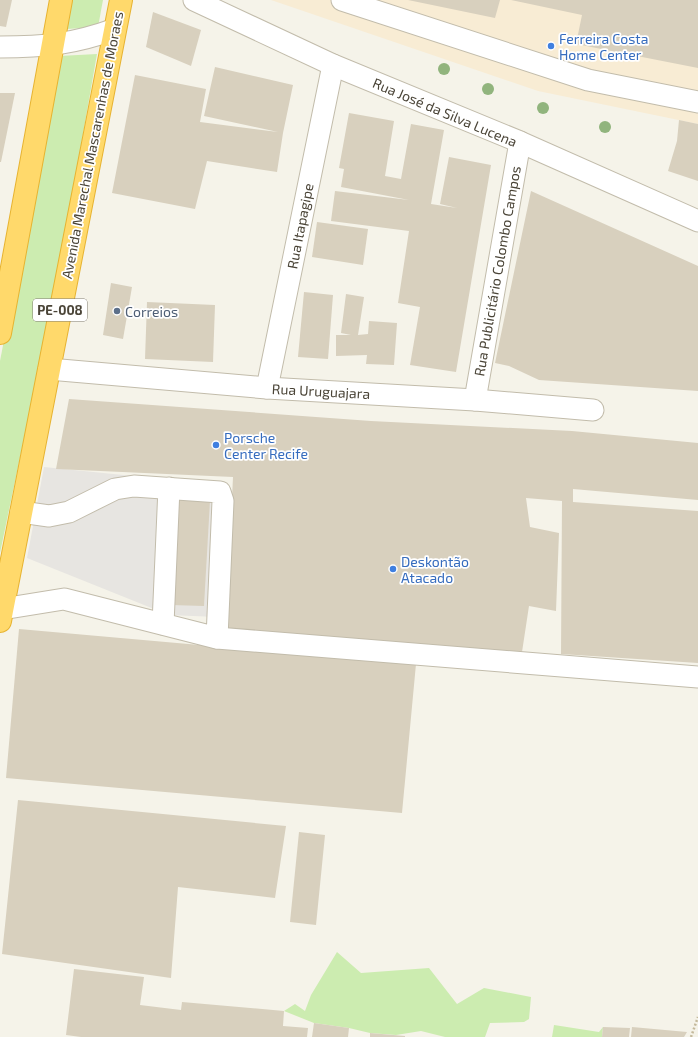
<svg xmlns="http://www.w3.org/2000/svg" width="698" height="1037" viewBox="0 0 698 1037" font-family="'Exo 2',sans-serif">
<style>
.commercial{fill:#f8ecd4}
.green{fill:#ccecb0}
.parking{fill:#e7e5e1}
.building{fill:#d8d0be}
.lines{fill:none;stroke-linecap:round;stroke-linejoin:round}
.minor-casing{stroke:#c2bcab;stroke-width:23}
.highway-casing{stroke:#e7b331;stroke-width:24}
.path{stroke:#c4b99b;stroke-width:2.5;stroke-dasharray:2 2;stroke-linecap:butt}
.minor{stroke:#fff;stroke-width:21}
.highway{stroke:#ffd96b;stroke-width:22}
.tree{fill:#91b47d}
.shop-dot{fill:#3f7fe0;stroke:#fff;stroke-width:1.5}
.service-dot{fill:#5c6f8a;stroke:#fff;stroke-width:1.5}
.labels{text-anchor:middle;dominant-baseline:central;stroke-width:3.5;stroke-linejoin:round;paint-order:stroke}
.shield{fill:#fff;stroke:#807c73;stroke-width:1}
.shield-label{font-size:13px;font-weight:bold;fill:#4a4437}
.shop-label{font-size:14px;fill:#366cbe;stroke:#fff;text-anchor:start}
.street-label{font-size:14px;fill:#4a4437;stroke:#fff}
.service-label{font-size:14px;fill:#4e5e75;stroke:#fff;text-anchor:start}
</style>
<rect width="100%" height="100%" fill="#f5f3e9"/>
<path class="commercial" d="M271,0H698V124L538,91Z"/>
<g class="green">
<path d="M72,0H103L98,27L67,29Z"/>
<path d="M97,54L59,271L0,553V361L59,56Z"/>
<path d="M337,952L361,973L429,968L457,1004L484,988L531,997L529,1019L524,1022L490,1023L485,1037H445L421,1031L396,1035L370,1033L349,1028L314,1023L284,1011L295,1004L305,1011L311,995Z"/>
<path d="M554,1025L599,1032L603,1027L602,1037H552Z"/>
</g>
<path class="parking" d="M44,467L222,485L217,617L169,615L27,558Z"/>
<g class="building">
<path d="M0,0H12L6,27L0,26Z"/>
<path d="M408,0H500L495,18Z"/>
<path d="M511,0H698V68L576,44L582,15Z"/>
<path d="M153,12L201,30L191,66L146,47Z"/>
<path d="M215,67L293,85L283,133L277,172L207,161L195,209L112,193L135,75L206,89L200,122L278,132L204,116Z"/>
<path d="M0,93H15L1,162H0Z"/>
<path d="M349,113L394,121L385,176L401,179L411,124L444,130L431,204L457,208L440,204L449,157L491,165L456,372L410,365L420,307L398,303L409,231L331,221L335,191L409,200L341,187L344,169L339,168Z"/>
<path d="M679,120L698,124V181L668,171L677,141Z"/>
<path d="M531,191L698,266V391L539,380L509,366L495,363Z"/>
<path d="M317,222L368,229L363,265L312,257Z"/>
<path d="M111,283L132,287L123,339L103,335Z"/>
<path d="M304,292L333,295L328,359L298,357Z"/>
<path d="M346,294L364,297L358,335L368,334L369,321L397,323L394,365L366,364L367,355L336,356V335H351L341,333Z"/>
<path d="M147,302L215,305L213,362L145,359Z"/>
<path d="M69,399L371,421L572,431L698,443V500L573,489V502L698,511V663L561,654L562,501L526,498L530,527L559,533L556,611L529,606L522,652L226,628L233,477L56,469Z"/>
<path d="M177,496L210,501L204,606L171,605Z"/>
<path d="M19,629L416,664L402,813L6,778Z"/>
<path d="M18,800L286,826L275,898L178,887L171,978L2,954Z"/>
<path d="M299,832L325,835L316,925L290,922Z"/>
<path d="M74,969L144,977L140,1005L181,1010L182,1002L284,1011L283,1026L308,1028L307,1037H81L66,1035Z"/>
<path d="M314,1023L349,1028L348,1037H312Z"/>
<path d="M603,1027L630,1028L629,1037H602Z"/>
<path d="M632,1027L687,1032L684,1037H631Z"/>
<path d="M370,1033L405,1036V1037H370Z"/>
</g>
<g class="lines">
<defs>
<g id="minor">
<path d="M194,0L333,65L520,142L698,221"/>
<path d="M342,0L588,80L698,102"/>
<path d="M0,47C44,47 74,44 115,29"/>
<path d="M49,369L267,388L475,400L593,410"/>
<path d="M267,388L333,65"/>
<path d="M475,400L520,142"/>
<path d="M2,609L64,599L217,638L223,501L220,492L134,486L115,489L69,512L49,516L21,512"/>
<path d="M163,624L169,488"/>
<path d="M217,638L698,677"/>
</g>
<g id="highway">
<path d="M0,333L61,0"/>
<path d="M0,621L121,0"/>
</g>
</defs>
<use href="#minor" class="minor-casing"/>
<use href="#highway" class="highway-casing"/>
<path class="path" d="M691,1037L698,1017"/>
<use href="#minor" class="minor"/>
<use href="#highway" class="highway"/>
</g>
<g class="tree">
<circle cx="444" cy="69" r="6"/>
<circle cx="488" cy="89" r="6"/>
<circle cx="543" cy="108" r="6"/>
<circle cx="605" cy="127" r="6"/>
</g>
<g class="shop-dot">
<circle cx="551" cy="46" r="4"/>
<circle cx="216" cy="445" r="4"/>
<circle cx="393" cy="569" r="4"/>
</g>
<circle class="service-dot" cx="117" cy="311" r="4"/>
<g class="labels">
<rect class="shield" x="33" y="299" width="54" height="22" rx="3"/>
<g class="shield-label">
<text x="60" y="310">PE-008</text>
</g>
<g class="shop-label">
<text x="559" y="38">Ferreira Costa<tspan x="559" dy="16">Home Center</tspan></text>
<text x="224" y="437">Porsche<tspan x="224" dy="16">Center Recife</tspan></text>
<text x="401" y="561">Deskontão<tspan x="401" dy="16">Atacado</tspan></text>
</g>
<g class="street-label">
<text transform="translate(445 112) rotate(23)">Rua José da Silva Lucena</text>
<text transform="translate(92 145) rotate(-79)">Avenida Marechal Mascarenhas de Moraes</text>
<text transform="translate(300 226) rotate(-79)">Rua Itapagipe</text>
<text transform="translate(497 271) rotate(-80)">Rua Publicitário Colombo Campos</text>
<text transform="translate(321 391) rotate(3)">Rua Uruguajara</text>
</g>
<g class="service-label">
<text x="125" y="311">Correios</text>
</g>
</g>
</svg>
